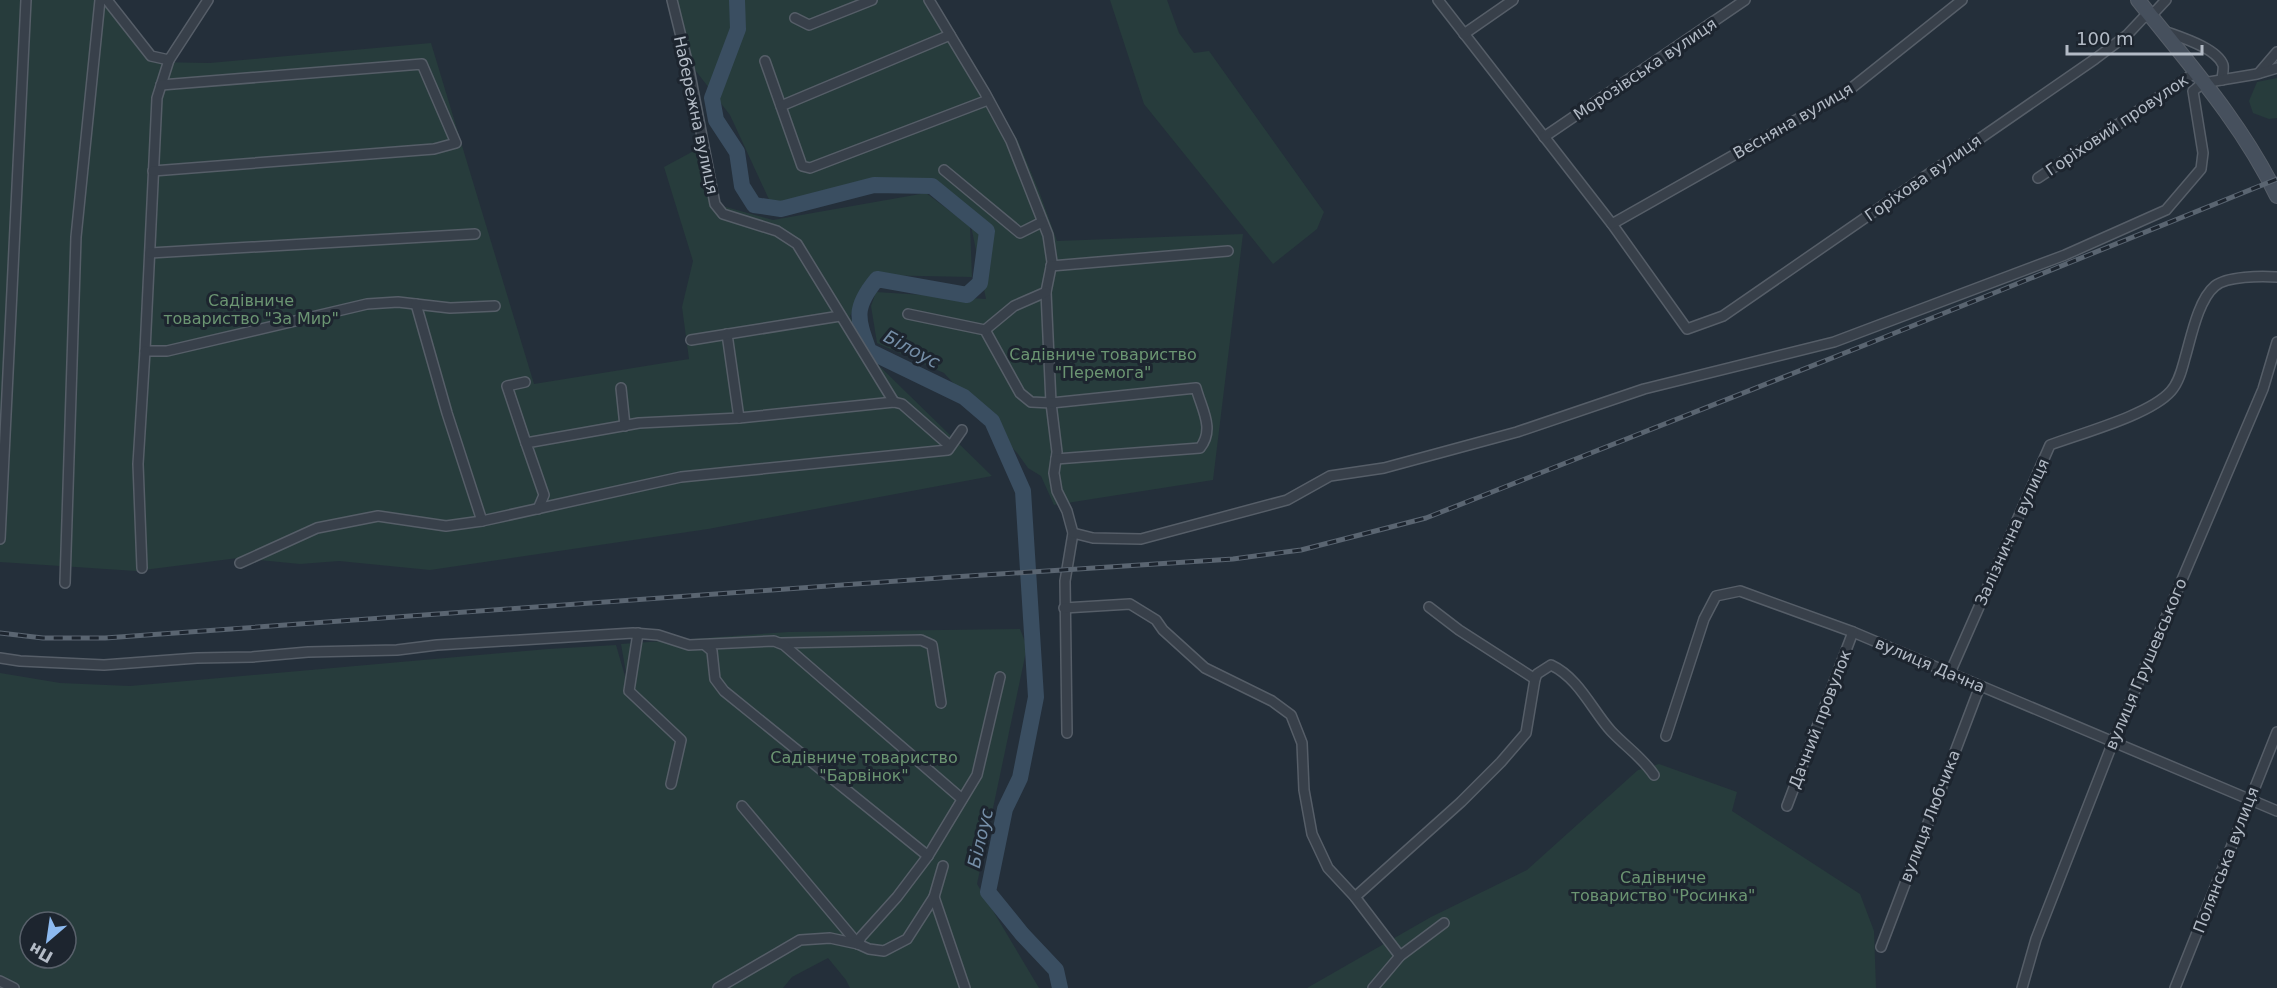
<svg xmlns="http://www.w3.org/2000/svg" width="2277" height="988" viewBox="0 0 2277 988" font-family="'DejaVu Sans',sans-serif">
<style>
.green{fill:#273c3c;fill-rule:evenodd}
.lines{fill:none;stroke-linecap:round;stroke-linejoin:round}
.river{stroke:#3a4e61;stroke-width:16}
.minor-casing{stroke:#565e68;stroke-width:12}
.secondary-casing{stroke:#565e68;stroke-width:16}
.minor{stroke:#38404a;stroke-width:9}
.secondary{stroke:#46505d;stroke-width:14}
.rail-casing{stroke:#5a6571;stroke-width:5}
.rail{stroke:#1d252f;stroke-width:3;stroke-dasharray:9;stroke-linecap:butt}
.labels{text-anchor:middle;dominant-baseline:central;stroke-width:6;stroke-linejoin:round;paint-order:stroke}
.street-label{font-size:16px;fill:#b3bbc6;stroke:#1d252f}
.park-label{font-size:16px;fill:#6b9572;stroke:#1d252f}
.water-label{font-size:18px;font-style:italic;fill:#758ea7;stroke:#1d252f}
</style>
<rect width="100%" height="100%" fill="#242f3a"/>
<g class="green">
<path d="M0,0H106L151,62L210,63L431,43L534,384L689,359L682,307L693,261L664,167L703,146L715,204L773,220L926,193L970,226L972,277L871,275L850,316L866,353L992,476L708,529L430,570L339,561L300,564L238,558L136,571L0,562Z"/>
<path d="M675,0H932L1018,141L1040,194L1057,241L1243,234L1213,480L1054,505L1041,476L1028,468L1018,454L944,373L877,343L871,306L876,292L986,299L968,211L940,188L914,179L832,193L772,206L730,115L692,66Z"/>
<path d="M1110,0H1167L1179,33L1194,53L1209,51L1324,212L1317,229L1273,264L1144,104Z"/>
<path d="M2277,78V118L2269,119L2253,113L2249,101L2257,82Z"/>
<path d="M1020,629L1027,647L977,884L1039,988H850L846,980L828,958L792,977L783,988H0V673L60,683L130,686L548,649L616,645L629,690L621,644L788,632ZM30,922H66V958H30Z"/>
<path d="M1659,764L1737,792L1732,811L1860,894L1874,931L1876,988H1307L1431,917L1527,870L1638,770Z"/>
</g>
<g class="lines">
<path class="river" d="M737,0L738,29L712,98L716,120L737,152L742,186L754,205L781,209L874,185L932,186L987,231L980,283L967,295L877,279C853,308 857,318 869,351L964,397L992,421L1023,491L1036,697L1020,778L1005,809L988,892L1022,934L1056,970L1060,988"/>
<defs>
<g id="minor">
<path d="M107,0L151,56L169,60L208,0"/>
<path d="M672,0L689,69L715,204L723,214L777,231L797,244L894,402"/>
<path d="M929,0L985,93L1011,141L1048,235L1052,262L1046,292L1051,403L1057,452L1054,473L1057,491L1067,511L1073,533L1065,581L1067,733"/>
<path d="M1438,0L1612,224L1687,329L1723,316L2095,59L2127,35L2143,18L2151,16L2166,0"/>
<path d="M795,18L809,25L872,0"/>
<path d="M2164,31C2180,37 2217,48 2223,65C2224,69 2222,76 2222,80"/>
<path d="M1464,34L1513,0"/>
<path d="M169,60L157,98L145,351H167L367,304L398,302L450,308L495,306"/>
<path d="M765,61L802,166L810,168L988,100"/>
<path d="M2259,73L2277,52"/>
<path d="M781,106L950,35"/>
<path d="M1544,137L1745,0"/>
<path d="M944,170L1020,233L1042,222"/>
<path d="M153,171L434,149L456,143L422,64L161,85"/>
<path d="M2038,178L2196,72"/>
<path d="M1612,224L1849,90L1962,0"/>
<path d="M150,253L475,234"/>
<path d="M1051,266L1228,251"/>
<path d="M416,304L447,413L482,521"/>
<path d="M908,314L985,330L1020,393L1031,402L1051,403L1196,388C1202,410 1215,429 1200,448L1056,459"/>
<path d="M985,330L1014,306L1046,292"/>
<path d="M727,334L739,418"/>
<path d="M691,340L840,316"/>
<path d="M525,382L507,386L526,443"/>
<path d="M621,388L625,426"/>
<path d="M538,509L544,495L526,443L639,423L739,418L894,402L902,404L950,446"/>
<path d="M1073,533L1093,538L1141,539L1287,500L1330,476L1384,468L1517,432L1644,389L1834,342L2065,255L2166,210L2201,169L2203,153L2193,91L2203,83L2257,74L2277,68"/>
<path d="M0,539L26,0"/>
<path d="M240,563L317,528L378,516L446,526L482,521L681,477L948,450L962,430"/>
<path d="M142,568L138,464L145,351"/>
<path d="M65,583L76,237L100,0"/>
<path d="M1429,607L1459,630L1535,679"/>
<path d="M1064,608L1130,604L1156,620L1163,630L1205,668L1272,701L1291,715L1302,743L1304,790L1312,834L1328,868L1355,897L1400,956"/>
<path d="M638,633L629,691L681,740L671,784"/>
<path d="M781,643L921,640L932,645L941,703"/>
<path d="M705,645L712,651L715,679L724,691L928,856"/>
<path d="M0,658L20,661L104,665L197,658L252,657L308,652L397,650L437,645L633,633L658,635L689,645L774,641L784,645L962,799"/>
<path d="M1950,673L2050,445C2082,433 2150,415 2171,391C2179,382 2182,369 2185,358C2191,338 2198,300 2215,286C2227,276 2261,276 2277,277"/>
<path d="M1666,736L1704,619L1716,596L1740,591L1853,632L2277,811"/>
<path d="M742,806L858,944"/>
<path d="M1787,806L1853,632"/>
<path d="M934,897L965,988"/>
<path d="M1355,897L1461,802L1501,762L1526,733L1535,679L1537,674L1551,665C1579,678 1592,710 1611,731C1626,747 1642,757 1654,775"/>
<path d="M858,944L861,937L897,897L928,856L977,775L1000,677"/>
<path d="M1881,947L1980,686"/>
<path d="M0,981L14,988"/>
<path d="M718,988L800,940L830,938L858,944L869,949L884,951L907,939L934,897L943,866"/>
<path d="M1373,988L1400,956L1444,923"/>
<path d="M2022,988L2036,939L2113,742L2263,389L2277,342"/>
<path d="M2175,988L2277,732"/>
</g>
<path id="secondary" d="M2138,0C2188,63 2242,123 2277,196"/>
</defs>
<use href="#minor" class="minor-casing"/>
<use href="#secondary" class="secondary-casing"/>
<use href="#minor" class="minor"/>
<use href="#secondary" class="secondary"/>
<defs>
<path id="rail" d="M0,633L43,638H105L953,577L1233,559L1301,550L1426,518L1870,343L2277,179"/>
</defs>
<use href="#rail" class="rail-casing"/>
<use href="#rail" class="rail"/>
</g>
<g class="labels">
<g class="street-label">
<text transform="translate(1645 69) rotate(-34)">Морозівська вулиця</text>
<text transform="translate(696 115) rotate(78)">Набережна вулиця</text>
<text transform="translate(1793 121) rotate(-30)">Весняна вулиця</text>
<text transform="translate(2117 125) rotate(-34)">Горіховий провулок</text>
<text transform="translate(1923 178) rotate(-35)">Горіхова вулиця</text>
<text transform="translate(2012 532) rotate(-66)">Залізнична вулиця</text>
<text transform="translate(2146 664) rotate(-67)">вулиця Грушевського</text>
<text transform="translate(1930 665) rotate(23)">вулиця Дачна</text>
<text transform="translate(1820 719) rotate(-69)">Дачний провулок</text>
<text transform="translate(1930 816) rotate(-69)">вулиця Любчика</text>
<text transform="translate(2226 860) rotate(-69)">Полянська вулиця</text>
</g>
<g class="park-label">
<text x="251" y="300">Садівниче<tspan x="251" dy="18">товариство "За Мир"</tspan></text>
<text x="1103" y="354">Садівниче товариство<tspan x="1103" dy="18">"Перемога"</tspan></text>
<text x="864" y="757">Садівниче товариство<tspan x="864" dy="18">"Барвінок"</tspan></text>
<text x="1663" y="877">Садівниче<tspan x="1663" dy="18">товариство "Росинка"</tspan></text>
</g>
<g class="water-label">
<text transform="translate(912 349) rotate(28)">Білоус</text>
<text transform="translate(980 838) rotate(-77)">Білоус</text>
</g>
</g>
<g transform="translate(48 940) rotate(209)"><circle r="28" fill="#1d252f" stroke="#59616b" stroke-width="1.5"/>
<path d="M0-4.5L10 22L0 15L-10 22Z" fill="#8dbaf0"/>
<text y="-9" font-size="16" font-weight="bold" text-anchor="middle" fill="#b3bbc6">Пн</text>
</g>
<path d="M2067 45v9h135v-9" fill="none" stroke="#b3bbc6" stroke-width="3"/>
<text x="2076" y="45" font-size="18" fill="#b3bbc6" stroke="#1d252f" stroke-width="4.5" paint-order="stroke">100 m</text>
</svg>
